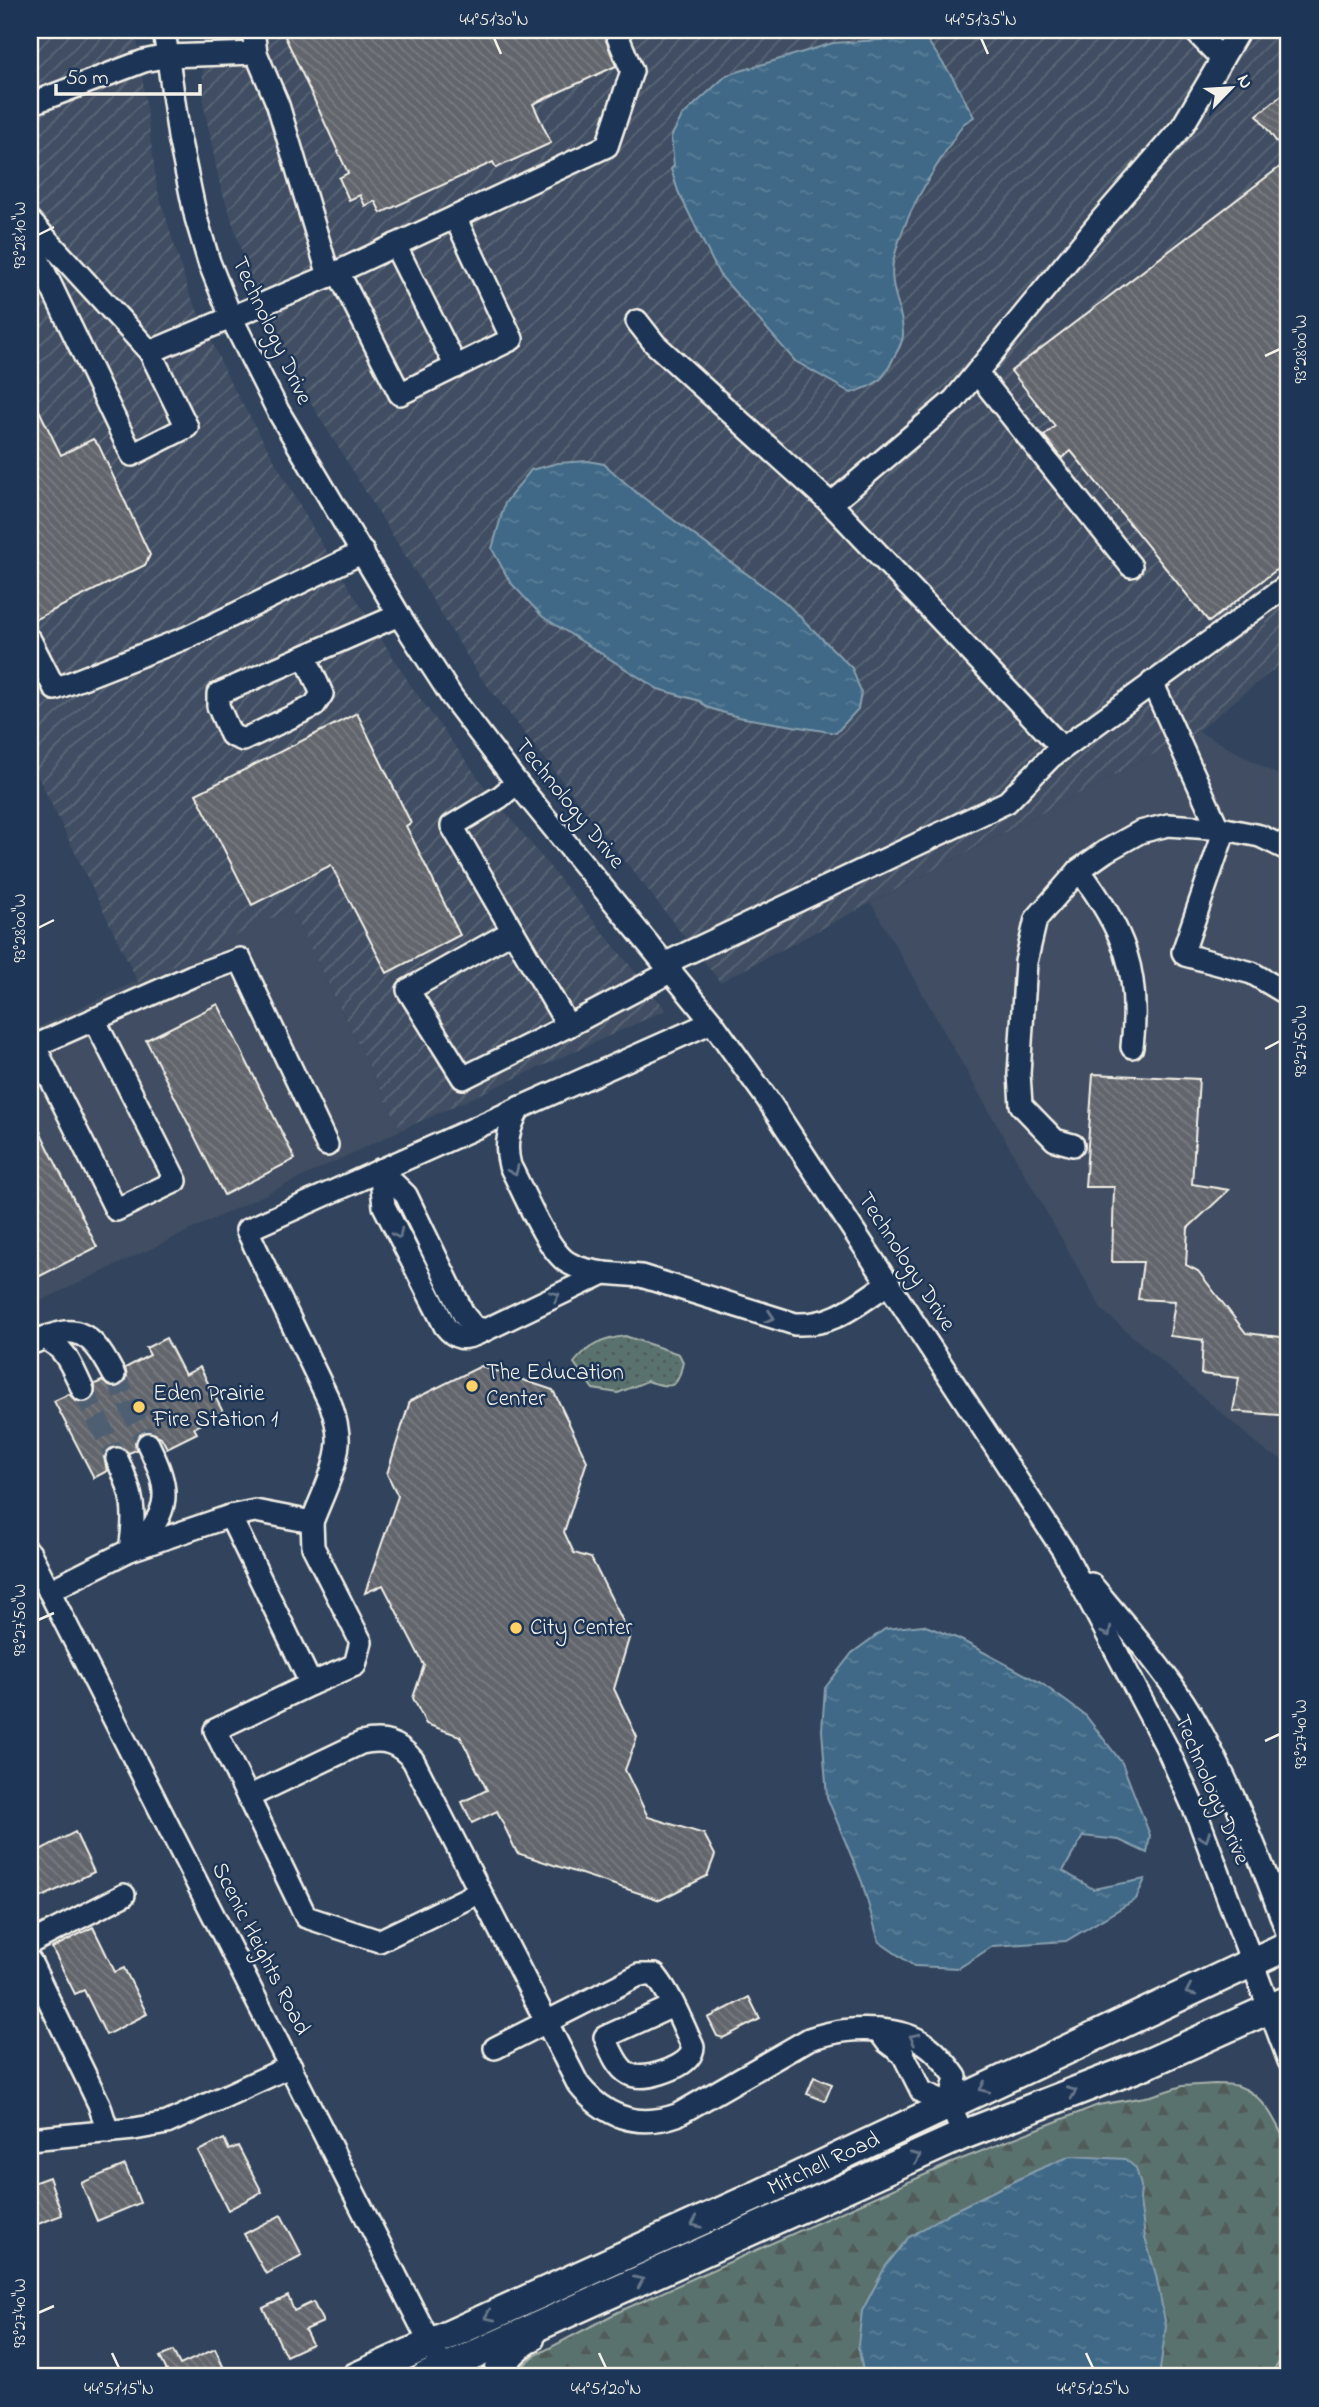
<svg xmlns="http://www.w3.org/2000/svg" width="1319" height="2407" viewBox="0 0 1319 2407" font-family="'Indie Flower',sans-serif">
<style>
.built{fill:#404e62}
.industrial{fill:url(#industrial-furrows)}
.grass{fill:url(#grass-tufts);stroke:#a7b2ab;stroke-width:2}
.forest{fill:url(#forest-firs);stroke:#a7b2ab;stroke-width:2}
.park{fill:url(#park-dots);stroke:#a7b2ab;stroke-width:2}
.water{fill:url(#water-ripples);stroke:#879fae;stroke-width:2}
.building{fill:url(#building-back-hatch);stroke:#f4f1e8;stroke-width:2}
.lines{fill:none;stroke-linecap:round;stroke-linejoin:round}
.minor-tunnel{stroke:#4f5e72;stroke-width:21;stroke-dasharray:21 10;stroke-linecap:butt}
.minor-casing{stroke:#f4f1e8;stroke-width:26}
.major-casing{stroke:#f4f1e8;stroke-width:33}
.minor{stroke:#1d3557;stroke-width:21}
.major{stroke:#1d3557;stroke-width:28}
.oneway{stroke:#68778a}
.ticks{fill:none;stroke:#f4f1e8;stroke-width:2.5}
.poi-dot{fill:#ffd166;stroke:#1d3557;stroke-width:2.5}
.labels{text-anchor:middle;dominant-baseline:central;stroke-width:5;stroke-linejoin:round;paint-order:stroke}
.street-label{font-size:23px;fill:#f4f1e8;stroke:#1d3557}
.poi-label{font-size:23px;fill:#f4f1e8;stroke:#1d3557;text-anchor:start}
.neatline{fill:none;stroke:#f4f1e8;stroke-width:2.5}
.ticks-label{font-size:18px;text-anchor:middle;fill:#f4f1e8}
</style>
<defs>
<pattern id="industrial-furrows" width="10" height="10" patternUnits="userSpaceOnUse" patternTransform="scale(1.75)"><rect width="10" height="10" fill="#404e62"/><path d="M-1 1l2-2M0 10L10 0M9 11l2-2" fill="none" stroke="#5c6878"/></pattern>
<pattern id="grass-tufts" width="24" height="20" patternUnits="userSpaceOnUse" patternTransform="scale(1.75)"><rect width="24" height="20" fill="#5a726e"/><path d="M3 7l-1-3M5 7V3M7 7l1-3M15 17l-1-3M17 17v-4M19 17l1-3" fill="none" stroke="#515b58"/></pattern>
<pattern id="forest-firs" width="22" height="20" patternUnits="userSpaceOnUse" patternTransform="scale(1.75)"><rect width="22" height="20" fill="#5a726e"/><path d="M5 1l3.5 6h-7zM16 11l3.5 6h-7z" fill="#515b58"/></pattern>
<pattern id="park-dots" width="8" height="8" patternUnits="userSpaceOnUse" patternTransform="scale(1.75)"><rect width="8" height="8" fill="#5a726e"/><path d="M2 2h.1M6 6h.1" fill="none" stroke="#515b58" stroke-width="1.8" stroke-linecap="round"/></pattern>
<pattern id="water-ripples" width="26" height="14" patternUnits="userSpaceOnUse" patternTransform="scale(1.75)"><rect width="26" height="14" fill="#3f6987"/><path d="M2 4q2-2 4 0t4 0M15 11q2-2 4 0t4 0" fill="none" stroke="#5b7f98"/></pattern>
<pattern id="building-back-hatch" width="6" height="6" patternUnits="userSpaceOnUse" patternTransform="scale(1.75)"><rect width="6" height="6" fill="#62666c"/><path d="M-1 5l2 2M0 0l6 6M5-1l2 2" fill="none" stroke="#797c81"/></pattern>
</defs>
<rect width="100%" height="100%" fill="#32445d"/>
<filter id="ink" filterUnits="userSpaceOnUse"><feTurbulence type="fractalNoise" baseFrequency=".0143" numOctaves="2"/><feDisplacementMap in="SourceGraphic" scale="14" xChannelSelector="R" yChannelSelector="G"/><feConvolveMatrix kernelMatrix="1 2 1 2 8 2 1 2 1" color-interpolation-filters="sRGB"/></filter>
<g filter="url(#ink)">
<g class="built">
<path d="M1198,731L1289,781V1462L1268,1453L1102,1310L871,903Z"/>
<path d="M291,909L401,1130L30,1306V1031Z"/>
</g>
<g class="industrial">
<path d="M30,30H136L157,188L188,290L230,382L320,541L411,686L485,787L666,1010L401,1130L291,909L138,982L30,760Z"/>
<path d="M201,30H1289V657L1198,731L720,982L479,675L312,405L254,290L219,181L204,106Z"/>
</g>
<path class="grass" d="M1289,2348V2377H1269Z"/>
<path class="forest" d="M1215,2084C1222,2084 1231,2084 1238,2086C1266,2095 1278,2126 1289,2150V2348L1269,2377H517L524,2365L534,2356L618,2312L949,2164L1098,2105L1151,2096L1182,2086Z"/>
<path class="park" d="M625,1336L679,1354L683,1362C677,1389 673,1389 647,1381L618,1393L593,1389L574,1363C588,1345 603,1339 625,1336Z"/>
<g class="water">
<path d="M925,37L953,78L974,117L963,124C936,167 906,209 894,258C887,285 902,306 903,332C904,341 898,350 894,357C883,382 876,385 851,393L795,361L719,274L678,191L671,169L674,166L671,137L682,116L727,75L833,43Z"/>
<path d="M588,461L604,464L637,493L785,602L852,668L861,692L858,709L836,733L738,717L706,707L700,701L658,689L543,617L510,582L492,549L505,503L531,470L558,463Z"/>
<path d="M923,1625L959,1639L1041,1683L1086,1716L1122,1763L1150,1835L1147,1853L1119,1840L1083,1836L1063,1871L1093,1889L1145,1879L1136,1899L1066,1941L993,1946L959,1968L914,1966L879,1942L862,1882L827,1797L822,1730L825,1688L852,1653L885,1629Z"/>
<path d="M1071,2156L1125,2159L1136,2168L1141,2186L1140,2201L1145,2237L1156,2275L1166,2326L1159,2377H864L858,2345L862,2311L885,2267L908,2238L951,2212L1037,2170Z"/>
</g>
<g class="building">
<path d="M282,30H602L616,66L533,104L551,143L496,168L493,162L381,213L375,201L365,206L360,195L349,200L339,178L348,173Z"/>
<path d="M1289,89V159L1257,115Z"/>
<path d="M1289,160V560L1209,622L1071,451L1062,458L1044,436L1055,426L1011,371Z"/>
<path d="M30,392L61,455L93,439L99,446L150,555L145,565L30,622Z"/>
<path d="M357,713L411,823L406,826L460,935L387,973L331,865L252,905L196,794Z"/>
<path d="M218,1004L295,1159L224,1195L146,1040Z"/>
<path d="M1093,1074L1199,1079L1192,1184L1229,1190L1188,1228L1186,1265L1198,1271L1246,1333L1289,1338V1416L1233,1411L1239,1378L1201,1374L1203,1340L1170,1336L1175,1301L1138,1299L1143,1262H1112L1114,1187H1085Z"/>
<path d="M30,1111L97,1247L30,1281Z"/>
<path d="M166,1338L185,1375L200,1367L223,1412L194,1428L197,1433L167,1448L161,1437L149,1431L138,1436L135,1442L136,1450L129,1453L119,1446L111,1447L104,1457L107,1471L94,1478L54,1401L69,1394L76,1401L88,1402L94,1397L95,1384L102,1381L113,1388L121,1386L127,1376L125,1368L150,1355L146,1348Z"/>
<path d="M481,1366L553,1390L587,1461L564,1532L574,1553L591,1558L630,1635L614,1689L637,1737L625,1770L648,1817L704,1834L715,1855L707,1876L660,1900L517,1853L497,1811L472,1823L462,1802L487,1790L460,1736L426,1724L413,1698L424,1665L383,1585L365,1593L398,1496L387,1474L410,1401Z"/>
<path d="M75,1832L94,1872L30,1903V1855Z"/>
<path d="M93,1927L115,1972L124,1968L147,2014L106,2035L84,1990L75,1994L52,1948Z"/>
<path d="M749,1997L760,2019L723,2038L717,2036L708,2018Z"/>
<path d="M814,2077L832,2084L825,2101L807,2094Z"/>
<path d="M224,2139L229,2150L238,2146L262,2192L228,2210L198,2151Z"/>
<path d="M125,2165L140,2203L97,2221L81,2183Z"/>
<path d="M49,2177L62,2215L30,2227V2184Z"/>
<path d="M281,2215L302,2255L266,2274L244,2234Z"/>
<path d="M288,2296L294,2311L313,2302L323,2322L305,2330L312,2344L286,2356L263,2308Z"/>
<path d="M215,2349L228,2377H154L167,2371L160,2357L173,2351L180,2365Z"/>
</g>
<g class="lines">
<g class="minor-tunnel">
<path d="M114,1375L148,1444"/>
<path d="M83,1390L117,1459"/>
</g>
<defs>
<g id="minor">
<path d="M164,30L179,137L196,218L209,262L231,317L278,411L399,615L452,697L517,783L712,1022L768,1100L1063,1550L1167,1748L1197,1815L1289,2061"/>
<path d="M253,30L256,53"/>
<path d="M1194,30L1222,59L1239,30"/>
<path d="M30,104L144,61L167,56L256,53L278,105L329,276L150,352L30,221"/>
<path d="M30,242L132,455L187,427L150,352"/>
<path d="M395,245L456,367"/>
<path d="M338,272L400,394L512,339L455,217"/>
<path d="M329,276L607,146L632,71L615,30"/>
<path d="M637,321L655,344L831,504"/>
<path d="M977,373L1131,566"/>
<path d="M30,640L55,689L188,637L363,552"/>
<path d="M305,656L322,694L314,706L243,740L231,735L218,706V694L399,615"/>
<path d="M1152,682L1218,828"/>
<path d="M1062,748L831,504L954,400L1102,219L1182,127L1222,59"/>
<path d="M517,783L500,797L452,826L568,1026L672,971"/>
<path d="M1225,829L1183,952L1185,955L1252,973L1289,995"/>
<path d="M1079,870C1124,930 1141,972 1132,1047"/>
<path d="M513,931L408,990L463,1078L568,1026"/>
<path d="M666,963L1007,802L1051,757L1289,584"/>
<path d="M34,1045L116,1210L176,1181L94,1019"/>
<path d="M30,1048L192,976L240,959L327,1145"/>
<path d="M520,1107C509,1127 504,1144 510,1166C523,1190 546,1248 567,1262C578,1269 591,1271 604,1273"/>
<path d="M1073,1145L1055,1140L1021,1105L1019,1074L1026,962L1036,919L1079,870L1106,851L1140,832L1168,825L1225,829L1260,836L1289,850"/>
<path d="M380,1170L384,1206L445,1326C456,1340 464,1340 479,1333L604,1273L641,1276L795,1324C835,1326 857,1304 889,1283"/>
<path d="M380,1170L406,1195L464,1315L474,1327L485,1330"/>
<path d="M43,1338C50,1336 58,1333 65,1332C90,1329 104,1356 114,1375"/>
<path d="M35,1342L43,1338C66,1346 73,1370 83,1390"/>
<path d="M117,1459C134,1494 136,1513 130,1550"/>
<path d="M230,1516L311,1684L215,1730L248,1797L361,1743C384,1738 398,1742 413,1760L578,2084C604,2117 637,2129 677,2115L809,2039C834,2031 853,2028 879,2030C918,2033 934,2046 956,2077L950,2104L963,2135"/>
<path d="M134,1547C173,1511 170,1489 148,1444"/>
<path d="M30,1553L437,2357"/>
<path d="M1091,1584C1131,1632 1174,1680 1203,1735C1236,1797 1266,1872 1289,1938"/>
<path d="M49,1591L130,1550L230,1516L255,1511L312,1522C321,1498 336,1470 338,1443C339,1431 335,1417 331,1405L247,1230L712,1022"/>
<path d="M311,1684L355,1665L361,1642L313,1547L312,1522"/>
<path d="M248,1797L306,1917L379,1941L480,1892"/>
<path d="M30,1943L124,1895"/>
<path d="M30,1961L99,2104L108,2132"/>
<path d="M878,2030L887,2042L903,2054L922,2092L950,2104"/>
<path d="M495,2048L639,1975H655C672,1996 682,2023 693,2047C693,2050 691,2055 689,2057C680,2069 643,2082 629,2074C617,2068 610,2049 605,2037L673,2006"/>
<path d="M30,2139L134,2129L167,2123L291,2066"/>
</g>
<g id="major">
<path id="s1" d="M356,2377L758,2195L1289,1945"/>
<path d="M425,2377L963,2135L1151,2062L1289,2000"/>
<path d="M497,2377C504,2358 514,2348 530,2338"/>
</g>
</defs>
<use href="#minor" class="minor-casing"/>
<use href="#major" class="major-casing"/>
<use href="#minor" class="minor"/>
<use href="#major" class="major"/>
</g>
<defs><path id="oneway-chevron" d="M-2-3.5L2.5 0L-2 3.5" fill="none" stroke-width="1.6" stroke-linecap="round" stroke-linejoin="round" transform="scale(1.75)"/></defs>
<g class="oneway">
<use href="#oneway-chevron" transform="translate(514 1171) rotate(66)"/>
<use href="#oneway-chevron" transform="translate(398 1234) rotate(63)"/>
<use href="#oneway-chevron" transform="translate(555 1296) rotate(-25)"/>
<use href="#oneway-chevron" transform="translate(770 1317) rotate(18)"/>
<use href="#oneway-chevron" transform="translate(1107 1632) rotate(62)"/>
<use href="#oneway-chevron" transform="translate(1205 1837) rotate(69)"/>
<use href="#oneway-chevron" transform="translate(1190 1991) rotate(155)"/>
<use href="#oneway-chevron" transform="translate(914 2038) rotate(-153)"/>
<use href="#oneway-chevron" transform="translate(984 2088) rotate(155)"/>
<use href="#oneway-chevron" transform="translate(1072 2092) rotate(-22)"/>
<use href="#oneway-chevron" transform="translate(916 2157) rotate(-25)"/>
<use href="#oneway-chevron" transform="translate(696 2223) rotate(156)"/>
<use href="#oneway-chevron" transform="translate(639 2281) rotate(-24)"/>
<use href="#oneway-chevron" transform="translate(489 2316) rotate(156)"/>
</g>
</g>
<path class="ticks" d="M494,38L501,54M981,38L988,54M38,235L54,227M1265,356L1280,349M38,928L54,920M1265,1049L1280,1041M38,1620L54,1613M1265,1741L1280,1734M38,2313L54,2306M112,2353L119,2368M599,2353L606,2368M1086,2353L1093,2368"/>
<g class="poi-dot">
<circle cx="472" cy="1386" r="7"/>
<circle cx="139" cy="1407" r="7"/>
<circle cx="516" cy="1628" r="7"/>
</g>
<g class="labels">
<g class="street-label">
<text transform="translate(271 331) rotate(65)">Technology Drive</text>
<text transform="translate(569 804) rotate(51)">Technology Drive</text>
<text transform="translate(906 1262) rotate(57)">Technology Drive</text>
<text transform="translate(1211 1790) rotate(67)">Technology Drive</text>
<text transform="translate(260 1949) rotate(63)">Scenic Heights Road</text>
<text stroke="none"><textPath href="#s1" startOffset="514">Mitchell Road</textPath></text>
</g>
<g class="poi-label">
<text x="486" y="1373">The Education<tspan x="486" dy="26">Center</tspan></text>
<text x="153" y="1394">Eden Prairie<tspan x="153" dy="26">Fire Station 1</tspan></text>
<text x="530" y="1628">City Center</text>
</g>
</g>
<rect width="1319" height="2407" fill="none" stroke="#1d3557" stroke-width="77"/>
<g transform="translate(1231 88) rotate(65)" stroke="#1d3557" stroke-width="5" paint-order="stroke">
<path d="M0-5L12 26L0 18L-12 26Z" fill="#f4f1e8"/>
<text y="-10" font-size="19" font-weight="bold" text-anchor="middle" fill="#f4f1e8">N</text>
</g>
<path d="M56 84v10h144v-10" fill="none" stroke="#f4f1e8" stroke-width="3.5"/>
<text x="66" y="84" font-size="21" fill="#f4f1e8" stroke="#1d3557" stroke-width="5" paint-order="stroke">50 m</text>
<rect x="38" y="38" width="1242" height="2330" class="neatline"/>
<g class="ticks-label">
<text x="494" y="25">44°51'30"N</text>
<text x="981" y="25">44°51'35"N</text>
<text transform="translate(19 235) rotate(-90)" y="6">93°28'10"W</text>
<text transform="translate(1300 349) rotate(-90)" y="6">93°28'00"W</text>
<text transform="translate(19 928) rotate(-90)" y="6">93°28'00"W</text>
<text transform="translate(1300 1041) rotate(-90)" y="6">93°27'50"W</text>
<text transform="translate(19 1620) rotate(-90)" y="6">93°27'50"W</text>
<text transform="translate(1300 1734) rotate(-90)" y="6">93°27'40"W</text>
<text transform="translate(19 2313) rotate(-90)" y="6">93°27'40"W</text>
<text x="119" y="2394">44°51'15"N</text>
<text x="606" y="2394">44°51'20"N</text>
<text x="1093" y="2394">44°51'25"N</text>
</g>
</svg>
